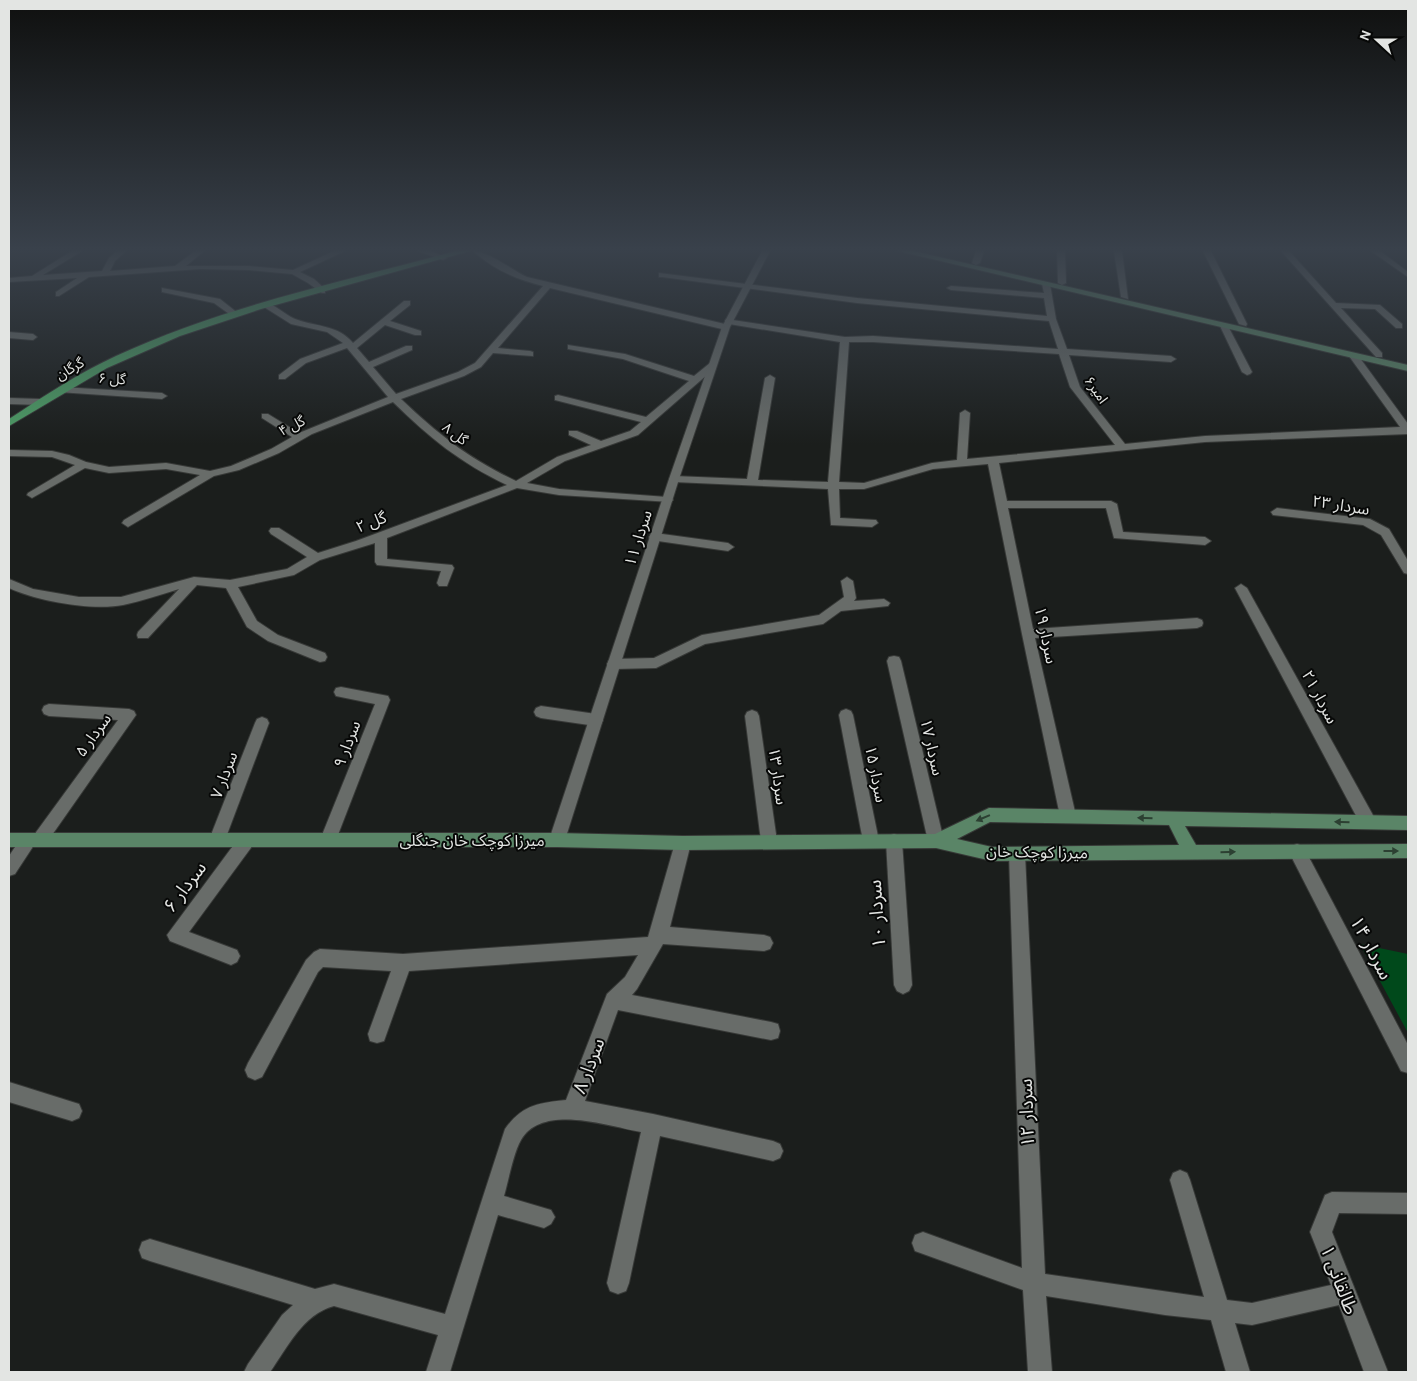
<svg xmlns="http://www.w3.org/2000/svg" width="1417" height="1381" viewBox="0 0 1417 1381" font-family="Karla,'Noto Sans Arabic',sans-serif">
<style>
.green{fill:#00491b}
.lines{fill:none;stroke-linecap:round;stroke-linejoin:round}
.minor-casing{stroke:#373937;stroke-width:2}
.tertiary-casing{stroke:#373937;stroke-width:2}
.secondary-casing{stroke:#373937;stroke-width:2}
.primary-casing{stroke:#373937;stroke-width:2}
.minor{fill:#686c69;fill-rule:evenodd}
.tertiary{fill:#686c69;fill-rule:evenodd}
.secondary{fill:#5a8567;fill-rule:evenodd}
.primary{fill:#4d9d65;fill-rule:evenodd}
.oneway{fill:#2c4032}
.labels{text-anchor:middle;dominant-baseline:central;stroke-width:4;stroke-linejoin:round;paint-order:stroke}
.far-street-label{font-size:14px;fill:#e3e5e3;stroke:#070807}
.street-label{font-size:16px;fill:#e3e5e3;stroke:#070807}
.near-street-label{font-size:19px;fill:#e3e5e3;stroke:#070807}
</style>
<rect width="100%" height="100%" fill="#1b1e1c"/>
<path class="green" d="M1360,944L1408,954V1033Z"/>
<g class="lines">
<defs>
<g id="minor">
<path d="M72,251H82L43,275L102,271L109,258L117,251H126L115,261L110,271L175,266L195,251H204L186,266H249L293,270L334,251H345L300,272L314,279L325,289V293H322L308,283L292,274L249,270L200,269L89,277L59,296H56V292L77,278L9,282V278L32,276Z"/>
<path d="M418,251H431L447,258L443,260Z"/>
<path d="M473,251C488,251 512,270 527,277L729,325V329L726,330L550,288L498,348L530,351L533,352V356L493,353L481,367L464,376L401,399C439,435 468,458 516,481L557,457L591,445L569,435V431H577L601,441L630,431L641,422L555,400V396L558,395L646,417L689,381L623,359L568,349V345L625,354L694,376L710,363H716V367L638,435L565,461L527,483L559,489L667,497L671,498L673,500L671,502L559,495L517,488L387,538V559L452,565L454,568L447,586H439L437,583L441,571L377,565L375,562V543L320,560L294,575L238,587L257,621L278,635L325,653L327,657L325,661L320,662L268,641L247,627L226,588L197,585L148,638H138L137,635L138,632L179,589C160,595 141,601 123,605C92,611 37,601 9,588V579L33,589L79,597H121L194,577L230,580L287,569L307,557L271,534L269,531L271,528H279L318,553L356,541L507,485C459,462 430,438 393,402L312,434L279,453L239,470L214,476L128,527L122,523L124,520L200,475L166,469L109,473L85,468L32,498L27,495L28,493L75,465L52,457L9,456V450L52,451L69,455L86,462L109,467L166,463L210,471L231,466L271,449L292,437L262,418V414H268L299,433L388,397L347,348L306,363L285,379H279V375L300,359L343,343L327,332L291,324L264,307V303H267C278,306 287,317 298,320C318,327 338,325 353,343L404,301H410V305L390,321L421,331V335H415L385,325L357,348L369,362L406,346H412V350L373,367L396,394L458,372L475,363L543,286C517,280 493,269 473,251Z"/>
<path d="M976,251H984L980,263L976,265L972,263Z"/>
<path d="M1057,251H1065L1066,283L1062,285L1058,283Z"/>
<path d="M1114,251H1122L1128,299L1121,297Z"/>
<path d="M1203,251H1211L1247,324L1246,326L1239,324Z"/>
<path d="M1281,251H1289L1336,303L1380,305L1402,324V328H1396L1375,309L1341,308L1382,353V357H1376Z"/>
<path d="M1371,251H1380L1408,272V277Z"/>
<path d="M659,273L857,298L1047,316L1044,298L951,290L947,288L951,286L1044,293L1042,284L1046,282L1050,284L1056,319L1067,349L1171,356L1176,359L1171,362L1069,355L1080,387L1125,444L1205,436L1400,427L1349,356L1354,353L1357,354L1408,424V434L1205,442L999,463L1007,501H1111L1117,504L1123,532L1205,537L1211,541L1205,545L1114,538L1106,508H1008L1033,629L1197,618L1202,620L1203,623L1202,626L1197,628L1035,638L1076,816L1073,821L1068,823L1063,821L1060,816L1022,634L988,464L933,469L864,489H839L840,518L876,520L878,523L872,527L831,525L828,489L674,482L669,479L674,476L747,479L765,378L770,375L775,378L758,480L828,482L840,342L729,324L725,321L726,319L845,337L873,336L1058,349L1049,321L857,303L662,277H659ZM849,342H873L1059,354L1070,387L1115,445L967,459L970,413L965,410L960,413L957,460L932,463L864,483L839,482Z"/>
<path d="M162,288L220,299L239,314L232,316L214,303L162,292Z"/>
<path d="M1224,323L1228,326L1252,372L1250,374L1247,375L1242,372L1220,326Z"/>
<path d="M9,332L33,334L37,337L33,340L9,338Z"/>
<path d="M61,387L162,393L167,396L162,399L58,392V388Z"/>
<path d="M9,398L41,399L46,402L41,405L9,404Z"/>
<path d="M1277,508L1370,519L1389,529L1408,561V574L1404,573L1381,535L1363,525L1273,515L1271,512Z"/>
<path d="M655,533L728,543L734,547L728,551L651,540L649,537L651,534Z"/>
<path d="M847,577L853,581L856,598L854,601L884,599L890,603L888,606L841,611L823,624L705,644L656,668L614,669L609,668L607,664L609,660L614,659L654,658L702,635L819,615L844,597L841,581Z"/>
<path d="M1241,584L1247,588L1374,817L1376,822L1374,827L1368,829L1362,827L1235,588Z"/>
<path d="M894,656L899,657L901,661L944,841L942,846L936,848L930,846L928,841L887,661L889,657Z"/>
<path d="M341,687L383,695L388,696L390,700L336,840L334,845L328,847L322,845L320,840L375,704L336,696L334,692L336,688Z"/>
<path d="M49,704L129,709L134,711L136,715L45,845L39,847L34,845L15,874L9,876V856L23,835L29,833L34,835L118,720L49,716L44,714L42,710L44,706Z"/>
<path d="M541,706L596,714L601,716L603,720L601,724L596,726L541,718L536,716L534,712L536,708Z"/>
<path d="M846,709L851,711L853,715L879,841L877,846L871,848L865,846L863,841L839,715L841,711Z"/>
<path d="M752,710L757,712L759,716L777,841L775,846L769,848L763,846L761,841L745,716L747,712Z"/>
<path d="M262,717L267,719L269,723L225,840L223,845L217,847L211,845L209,840L255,723L257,719Z"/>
<path d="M247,833L253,835L255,840L253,845L189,932L237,950L240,956L237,962L231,965L170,941L167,935L241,835Z"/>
<path d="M894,834L900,836L902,841L912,985L909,991L903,994L897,991L894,985L886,841L888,836Z"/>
<path d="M683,836L689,838L691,843L670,927L764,935L770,937L773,943L770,949L764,951L663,944L637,989L632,995L771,1022L778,1024L780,1031L778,1038L771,1040L618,1010L585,1101L653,1114L773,1141L780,1144L783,1151L780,1158L773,1161L660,1136L629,1283L626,1291L618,1294L610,1291L607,1283L641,1132C608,1126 542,1103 521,1140C513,1154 509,1179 504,1196L551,1210L555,1217L551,1224L544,1228L498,1215L450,1372H426L438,1335L334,1306C303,1314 287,1348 270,1372H244L248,1364L282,1315L293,1305L150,1261L142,1258L139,1250L142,1242L150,1239L315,1289L334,1284L445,1314L505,1129C522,1105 538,1103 566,1100L607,994L625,977L638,955L409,971L384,1041L377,1043L370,1041L368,1034L391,971L323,967L318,972L262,1077L255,1080L248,1077L245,1070L248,1063L306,960L314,952L320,949L403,954L648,937L675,843L677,838Z"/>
<path d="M1017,847L1023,849L1025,854L1045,1274L1204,1297L1170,1180L1173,1173L1180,1170L1187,1173L1190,1180L1227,1300L1252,1303L1331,1285L1310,1232L1325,1195L1332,1192L1408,1193V1214L1339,1213L1332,1232L1388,1372H1364L1339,1305L1252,1325L1235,1323L1250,1372H1226L1211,1320L1165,1315L1046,1296L1052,1372H1028L1023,1290L915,1251L912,1243L915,1235L923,1232L1022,1268L1009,854L1011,849Z"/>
<path d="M9,1082L79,1104L82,1111L79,1118L72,1121L9,1102Z"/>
</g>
<g id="tertiary">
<path d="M762,251H770L730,327L679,479L565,840L563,845L557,847L551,845L549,840L669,479L722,327Z"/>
<path d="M1297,844L1303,846L1408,1045V1073L1401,1071L1291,856L1289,851L1291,846Z"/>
</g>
<g id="secondary">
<path d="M898,251H913L1408,365V371Z"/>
<path d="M989,808L1408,816V830L1185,826L1196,845L1408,844V858L992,861L936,848L683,850L557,847H9V833H557L683,836L935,834ZM990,822L1169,825L1179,845L992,847L957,839Z"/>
</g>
<path id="primary" d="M456,251H470L261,309L180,336L107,368L9,426V419C44,396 79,373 116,356C224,306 342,282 456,251Z"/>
</defs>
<use href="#minor" class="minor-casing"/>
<use href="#tertiary" class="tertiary-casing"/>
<use href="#secondary" class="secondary-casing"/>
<use href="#primary" class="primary-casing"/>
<use href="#minor" class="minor"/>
<use href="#tertiary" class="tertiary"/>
<use href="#secondary" class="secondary"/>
<use href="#primary" class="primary"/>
</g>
<defs><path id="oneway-solid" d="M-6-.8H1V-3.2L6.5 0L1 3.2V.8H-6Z" transform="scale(1.25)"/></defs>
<g class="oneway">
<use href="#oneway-solid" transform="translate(983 818) rotate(157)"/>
<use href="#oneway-solid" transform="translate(1145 818) rotate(-179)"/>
<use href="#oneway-solid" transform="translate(1342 822) rotate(-179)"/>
<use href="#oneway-solid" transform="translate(1391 851)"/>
<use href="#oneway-solid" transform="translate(1228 852) rotate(-1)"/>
</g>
<linearGradient id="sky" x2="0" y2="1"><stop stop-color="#0f100f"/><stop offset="0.56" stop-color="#39414b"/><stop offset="1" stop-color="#39414b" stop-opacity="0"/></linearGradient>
<rect width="1417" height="445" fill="url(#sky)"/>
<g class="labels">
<g class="far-street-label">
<text transform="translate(70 369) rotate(-30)">گرگان</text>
<text transform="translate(112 379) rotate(3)">گل ۶</text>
<text transform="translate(1096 390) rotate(55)">امیر۶</text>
<text transform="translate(292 426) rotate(-27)">گل ۴</text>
<text transform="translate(455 434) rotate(37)">گل ۸</text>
</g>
<g class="street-label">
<text transform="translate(1341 505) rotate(9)">سردار ۲۳</text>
<text transform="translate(371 522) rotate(-21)">گل ۲</text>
<text transform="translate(638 538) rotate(-72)">سردار ۱۱</text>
<text transform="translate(1046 635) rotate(78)">سردار ۱۹</text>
<text transform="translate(1320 697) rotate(62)">سردار ۲۱</text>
<text transform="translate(93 735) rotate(-54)">سردار ۵</text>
<text transform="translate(347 744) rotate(-69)">سردار ۹</text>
<text transform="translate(932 747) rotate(77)">سردار ۱۷</text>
<text transform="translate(876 774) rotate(79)">سردار ۱۵</text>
<text transform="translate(224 775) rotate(-69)">سردار ۷</text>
<text transform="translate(778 776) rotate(82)">سردار ۱۳</text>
<text x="472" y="840">میرزا کوچک خان جنگلی</text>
<text transform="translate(1037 852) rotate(1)">میرزا کوچک خان</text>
</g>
<g class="near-street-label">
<text transform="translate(185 887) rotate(-53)">سردار ۶</text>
<text transform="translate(877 914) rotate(-94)">سردار ۱۰</text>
<text transform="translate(1371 948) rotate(62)">سردار ۱۴</text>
<text transform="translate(589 1066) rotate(-69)">سردار ۸</text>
<text transform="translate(1027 1113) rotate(-92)">سردار ۱۲</text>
<text transform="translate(1339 1280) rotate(69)">طالقانی ۱</text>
</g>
</g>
<rect width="1417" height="1381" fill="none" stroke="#e3e5e3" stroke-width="20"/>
<g transform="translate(1377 40) rotate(291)" stroke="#070807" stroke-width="4" paint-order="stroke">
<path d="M0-4L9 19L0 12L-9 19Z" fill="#e3e5e3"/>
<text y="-8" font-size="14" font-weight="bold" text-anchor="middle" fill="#e3e5e3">N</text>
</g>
</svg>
